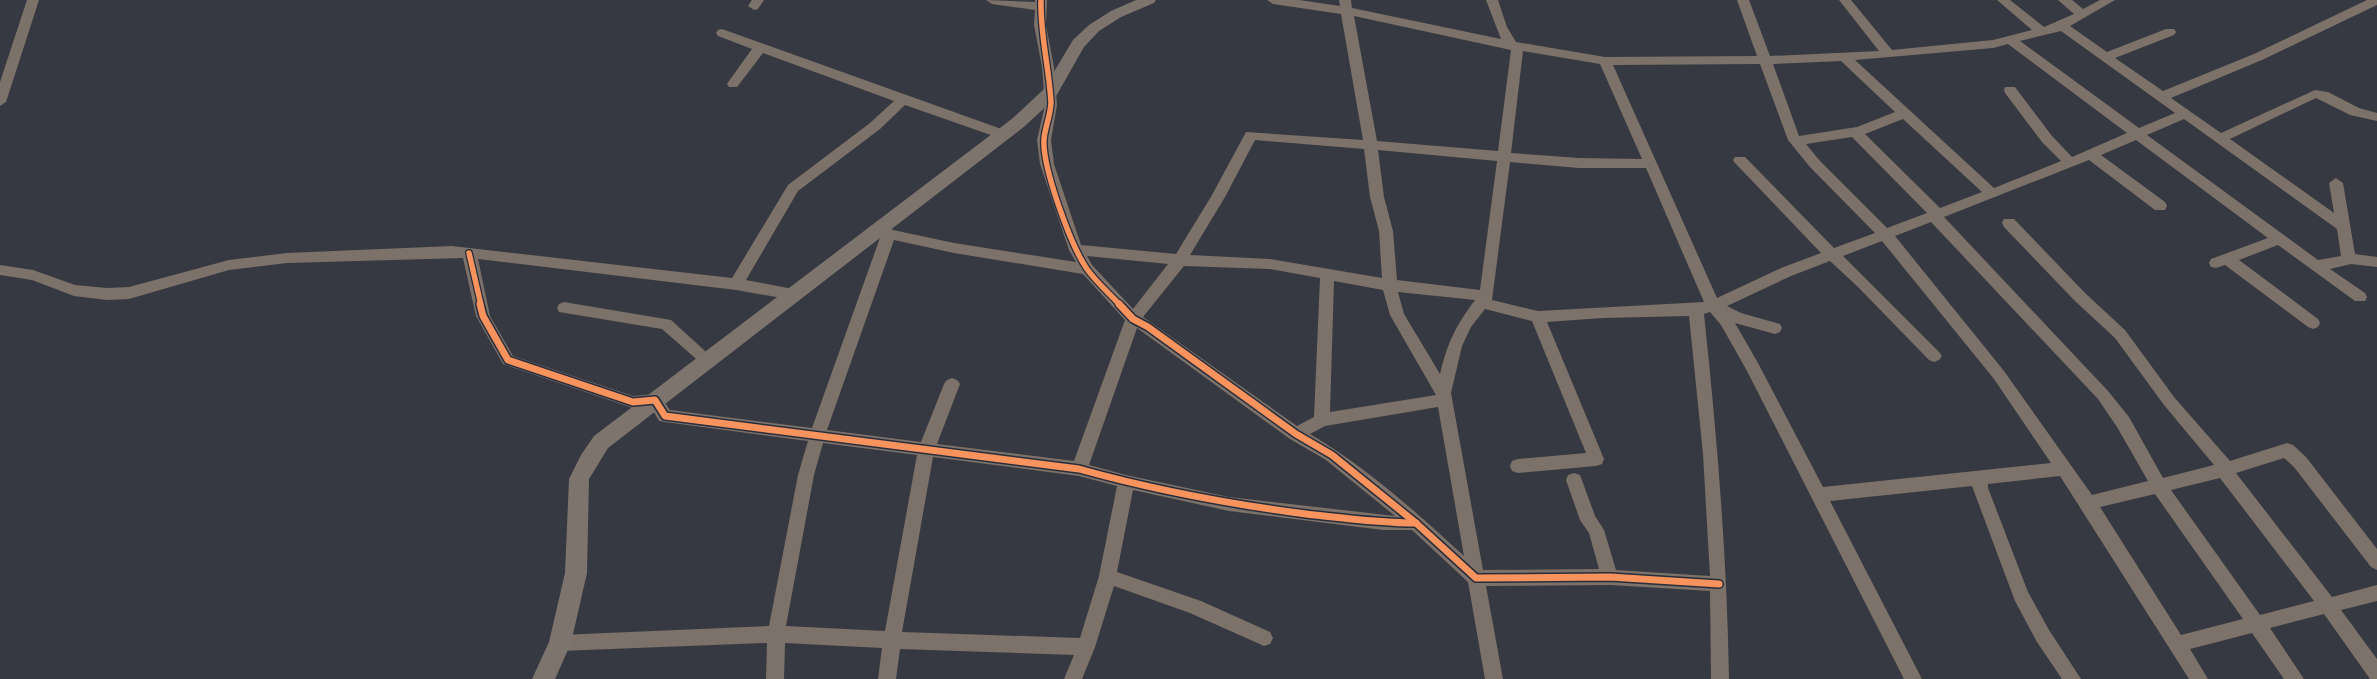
<svg xmlns="http://www.w3.org/2000/svg" width="2377" height="679" viewBox="0 0 2377 679" font-family="Raleway,sans-serif">
<style>
.lines{fill:none;stroke-linecap:round;stroke-linejoin:round}
.minor{fill:#7c7269;fill-rule:evenodd}
.major{fill:#7c746d;fill-rule:evenodd}
.cycleway-far1-casing{stroke:#272d3c;stroke-width:8}
.cycleway-casing{stroke:#272d3c;stroke-width:10}
.cycleway-far1{stroke:#f8935d;stroke-width:5.5}
.cycleway{stroke:#f8935d;stroke-width:7}
</style>
<rect width="100%" height="100%" fill="#363941"/>
<g class="lines">
<g class="minor">
<path d="M27,0H39L6,102L0,106V82Z"/>
<path d="M752,0H764L758,9L754,10L748,6Z"/>
<path d="M986,0L1035,2V0H1047L1046,25L1054,67L1057,105L1051,140L1054,164L1081,245L1176,254L1212,195L1246,132L1363,140L1341,14L1273,4L1267,0H1299L1340,6L1339,0H1351L1352,8L1501,39L1486,0H1498L1507,27L1516,42L1605,57L1757,56L1737,0H1749L1770,56L1879,51L1839,0H1851L1892,50L1993,40L2032,30L1997,0H2010L2044,27L2074,14L2058,0H2072L2083,9L2100,0H2115L2070,26L2107,52L2166,29H2174L2176,32L2174,35L2115,58L2163,91L2254,54L2367,0H2377V5L2262,60L2171,98L2221,133L2315,90L2328,92L2359,108L2377,113V121L2350,115L2316,98L2230,139L2334,213L2329,183L2336,178L2343,183L2355,254L2377,257V267L2351,264L2330,269L2365,293L2367,297L2365,301H2355L2278,245L2239,260L2318,319L2320,323L2318,327L2313,329L2308,327L2225,265L2216,268L2211,267L2209,263L2211,259L2268,238L2136,140L2101,155L2165,202L2167,206L2165,210H2155L2089,160L1944,217L2108,391L2129,417L2163,478L2214,465L2164,405L2115,338L2075,301L2004,227L2002,223L2004,219H2014L2085,293L2125,330L2174,397L2230,461L2287,443L2293,445L2306,457L2377,549V570L2371,567L2294,467L2284,458L2236,473L2332,597L2377,585V601L2341,610L2377,659V679H2370L2324,614L2270,628L2304,679H2284L2252,633L2190,649L2208,679H2189L2060,476L1988,484V488L2028,592L2049,630L2081,679H2062L2037,642L2015,601L1972,486L1830,501L1922,679H1904L1747,371L1721,325L1710,312L1704,314C1717,436 1727,556 1729,679H1711L1710,591L1610,585L1486,586L1503,679H1485L1468,582L1412,530H1383L1229,511L1133,490L1117,572L1201,601L1270,632L1273,638L1270,644L1264,646L1190,613L1114,586L1095,647L1082,679H1064L1074,655L900,649L896,679H878L882,648L785,643L784,679H766L767,643L560,651L554,649L551,643L554,637L560,635L769,626L798,475L808,441L665,422L659,421L651,407L633,408L503,364L476,316L463,258L287,263L229,270L129,299L107,300L74,296L32,280L0,275V265L33,270L75,285L107,288L129,287L229,260L287,253L452,246L732,278L788,185L870,123L894,101L763,53L737,87H729L727,84L729,81L752,49L718,36L716,33L718,30L722,29L1007,131L1009,134L1002,139L905,105L880,129L798,191L746,280L798,290L800,294L798,298L793,300L736,290L478,259L490,316L513,356L633,396L655,394L660,396L670,410L812,428L881,235L874,227L876,223L881,222L893,230L954,243L1076,262L1069,250L1040,164L1037,140L1045,105L1042,67L1034,25L1035,10L992,4ZM1354,16L1511,50L1498,151L1377,141ZM2061,31L2175,113L2139,128L2020,41ZM2008,44L2127,133L2072,157L2052,136L2015,87H2005L2004,90L2005,93L2042,142L2061,161L1994,188L1855,60L1993,48ZM1523,51L1600,64L1642,159L1579,158L1511,153ZM1841,61L1895,112L1857,127L1799,136L1773,64ZM1760,64L1788,140L1810,167L1875,233L1834,248L1745,157H1735L1733,160L1735,163L1821,253L1781,268L1717,298L1613,65ZM1903,119L1982,192L1940,208L1865,134ZM2184,119L2337,229L2341,256L2318,260L2147,135ZM1852,137L1927,213L1887,228L1820,161L1806,144ZM1255,140L1364,149L1370,197L1379,231L1382,278L1270,259L1190,255L1225,197ZM1378,150L1497,161L1480,290L1397,280L1393,231L1384,197ZM1510,162L1579,168H1646L1704,302L1538,311L1492,300ZM1931,222L2098,399L2117,427L2148,481L2092,495L2004,371L1895,236ZM894,240L954,253L1083,274L1125,320L1074,461L937,444L960,384L957,380L952,378L947,380L944,384L921,442L827,430ZM1882,241L1994,379L2051,463L1823,487L1758,363L1735,323L1775,334L1780,332L1782,328L1780,324L1741,313L1727,306L1791,276L1830,261L1859,288L1929,360L1934,362L1939,360L1942,356L1939,352L1843,256ZM1087,256L1168,264L1133,309L1092,265ZM1184,266L1270,269L1320,278L1314,417L1297,426L1143,317ZM1334,281L1383,290L1390,315L1436,395L1330,412ZM1398,292L1475,300C1456,325 1447,344 1440,374L1404,314ZM1485,309L1532,321L1586,453L1518,459L1512,461L1510,466L1512,471L1518,473L1596,466L1602,464L1604,459L1547,322L1603,318L1689,316L1703,454L1710,576L1616,570L1604,530L1595,516L1580,475L1574,473L1568,475L1566,480L1580,520L1589,533L1599,569L1483,570L1451,393L1462,346L1471,327ZM1137,328L1290,439L1326,460L1395,516L1229,497L1126,475L1089,465ZM1438,407L1464,556C1416,512 1366,467 1310,434L1325,426ZM823,443L917,455L885,631L786,626L814,475ZM933,457L1079,476L1117,486L1099,576L1080,638L902,632ZM2220,478L2314,601L2260,615L2171,490ZM2155,494L2243,619L2181,635L2100,507Z"/>
<path d="M564,302L671,320L715,360L712,364L707,366L702,364L662,329L559,312L557,308L559,304Z"/>
</g>
<path class="major" d="M1136,0H1156L1154,3L1121,17L1099,31L1084,47L1055,98L1025,126L608,448L589,479L587,573L571,643L555,679H532L549,642L565,573L569,479L581,455L594,436L1013,118L1043,90L1073,40L1089,25L1111,11Z"/>
<defs>
<g id="cycleway-far1">
<path d="M1041,0C1040,34 1049,67 1051,102C1051,114 1045,127 1044,139C1042,167 1071,246 1087,269C1096,282 1109,293 1120,305"/>
<path d="M469,253L481,305"/>
</g>
<g id="cycleway">
<path d="M480,304L483,316L508,360L633,402L655,400L665,416L1079,469C1154,490 1229,504 1306,514C1343,518 1379,523 1416,523"/>
<path d="M1119,304L1133,319L1148,327L1296,434L1332,455L1416,523L1476,578L1610,577L1719,584"/>
</g>
</defs>
<use href="#cycleway-far1" class="cycleway-far1-casing"/>
<use href="#cycleway" class="cycleway-casing"/>
<use href="#cycleway-far1" class="cycleway-far1"/>
<use href="#cycleway" class="cycleway"/>
</g>
</svg>
